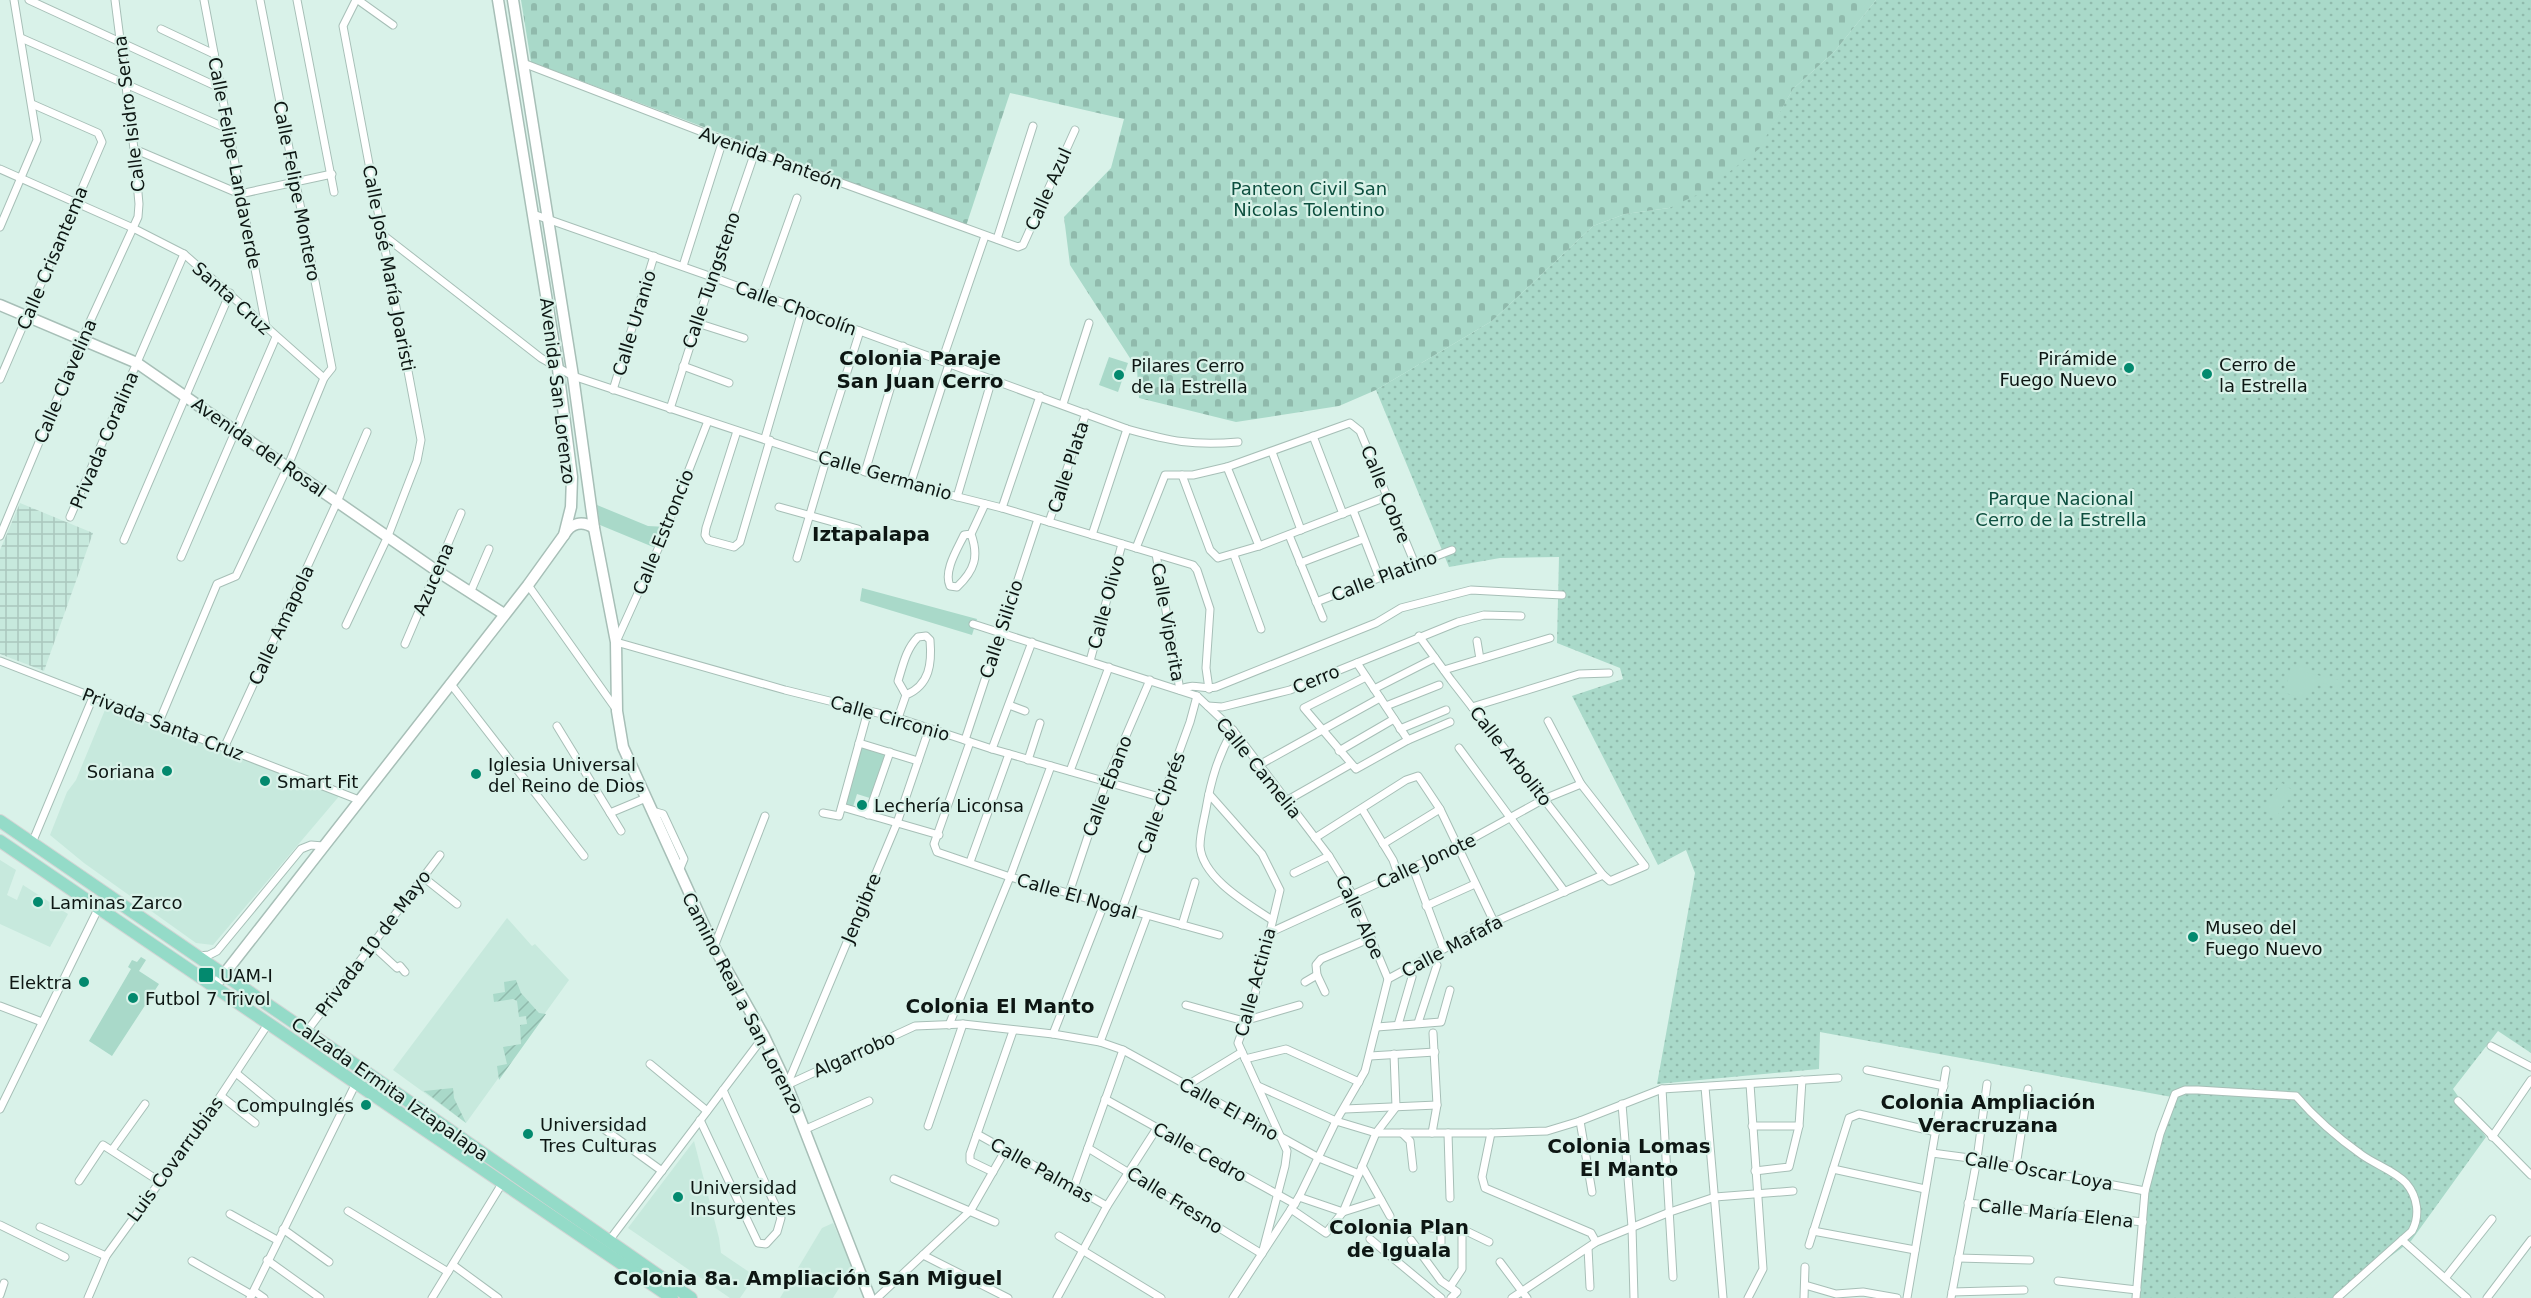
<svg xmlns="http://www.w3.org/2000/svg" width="2531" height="1298" viewBox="0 0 2531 1298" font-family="'DejaVu Sans',sans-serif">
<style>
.built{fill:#c7e9dd}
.industrial{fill:url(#industrial-grid)}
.grass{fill:url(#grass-dots)}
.cemetery{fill:url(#cemetery-stones)}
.park{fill:#a9d9c9}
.garden{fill:url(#garden-furrows)}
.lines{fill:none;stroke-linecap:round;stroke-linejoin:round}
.street-casing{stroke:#a7bfb7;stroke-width:9}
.secondary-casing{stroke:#a7bfb7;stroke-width:13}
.primary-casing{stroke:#d3d5d5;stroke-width:14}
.street{stroke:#fff;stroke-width:7}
.secondary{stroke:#fff;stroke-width:10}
.primary{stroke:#94dbc8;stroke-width:12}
.poi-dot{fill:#03896e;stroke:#d9f2e9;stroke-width:2}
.labels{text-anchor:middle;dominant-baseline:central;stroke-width:4.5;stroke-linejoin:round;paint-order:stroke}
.street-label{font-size:18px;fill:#0d1613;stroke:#d9f2e9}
.park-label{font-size:18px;fill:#0d4f3f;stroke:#d9f2e9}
.poi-label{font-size:18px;fill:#0d1613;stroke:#d9f2e9;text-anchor:start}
.neighbourhood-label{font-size:20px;font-weight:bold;fill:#0d1613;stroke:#d9f2e9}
</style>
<defs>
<pattern id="industrial-grid" width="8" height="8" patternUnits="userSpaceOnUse" patternTransform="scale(1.5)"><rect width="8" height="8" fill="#c7e9dd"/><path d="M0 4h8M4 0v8" fill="none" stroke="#aac7bd"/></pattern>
<pattern id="grass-dots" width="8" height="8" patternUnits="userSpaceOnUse" patternTransform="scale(1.5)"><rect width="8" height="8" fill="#a9d9c9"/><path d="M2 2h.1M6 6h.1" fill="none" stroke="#90baac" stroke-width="1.8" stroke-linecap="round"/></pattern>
<pattern id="cemetery-stones" width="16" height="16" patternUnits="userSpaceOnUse" patternTransform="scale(1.5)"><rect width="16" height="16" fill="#a9d9c9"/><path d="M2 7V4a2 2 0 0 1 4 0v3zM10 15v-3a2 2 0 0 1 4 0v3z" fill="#90baac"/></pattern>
<pattern id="garden-furrows" width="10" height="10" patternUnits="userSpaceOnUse" patternTransform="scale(1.5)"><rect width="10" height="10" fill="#a9d9c9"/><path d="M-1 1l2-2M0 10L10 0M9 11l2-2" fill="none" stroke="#90baac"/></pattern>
</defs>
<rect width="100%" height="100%" fill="#d9f2e9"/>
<g class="built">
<path d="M107,705L341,794L213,945L196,943L84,863L50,835L67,792L76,780Z"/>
<path d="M0,860L16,870L7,895L17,900L23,885L68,914L50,947L0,924Z"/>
<path d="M507,918L532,946L535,944L569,980L466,1123L393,1070Z"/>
<path d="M694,1141L719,1238L721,1253L755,1276L740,1298H730L628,1228Z"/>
<path d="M833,1223L852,1267L833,1298H780L822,1228Z"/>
</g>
<path class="industrial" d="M20,503L93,533L44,671L0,654V550Z"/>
<path class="grass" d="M1876,0H2531V1053L2498,1031L2453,1089L2486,1137L2411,1241L2335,1298H2138L2145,1180L2177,1098L1820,1032L1819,1069L1657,1084L1695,873L1686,850L1658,865L1572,696L1623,679L1620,668L1557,643L1559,557L1500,558L1449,567L1376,390L1492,321L1593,226L1625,214L1669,208L1758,149L1793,89L1835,51Z"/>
<path class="cemetery" d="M521,0H1876L1835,51L1793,89L1759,149L1703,192L1669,208L1625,214L1593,226L1492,321L1376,390L1339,406L1236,422L1139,398L1137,369L1070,265L1064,217L1111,168L1124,119L1010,93L966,226L531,62Z"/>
<g class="park">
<path d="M1109,357L1128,363L1118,392L1099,385Z"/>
<path d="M597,505L648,526L667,527L658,549L600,525Z"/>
<path d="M862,588L977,619L972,635L860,601Z"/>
<path d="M2303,665L2308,673L2343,681L2339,688L2320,682L2311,692H2306L2301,697L2285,693L2291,666Z"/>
<path d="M859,743L890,752L873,799L857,794L852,810L842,807Z"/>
<path d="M2282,783L2292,790L2276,818L2262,809Z"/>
<path d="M141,957L146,960L139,971L159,984L112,1056L89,1041L131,969L128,967L132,960L137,962Z"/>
</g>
<g class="garden">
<path d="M516,980L521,993L539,1013L546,1014L499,1080L497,1066L507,1064L503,1047L521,1044L520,1025L527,1024L526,1016L519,1017L517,1001L513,999L494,1002L493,994L505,992L504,982Z"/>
<path d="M453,1088L454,1098L466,1123L424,1091Z"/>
</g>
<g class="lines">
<defs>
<g id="street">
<path d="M29,0L220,88"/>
<path d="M204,0L266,327"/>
<path d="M297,0L334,192"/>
<path d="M358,0L393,25"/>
<path d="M161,29L214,54"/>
<path d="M21,38L228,129"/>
<path d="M523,63L723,140L1018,247L1023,245L1075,130"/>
<path d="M134,149L240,194L332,174"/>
<path d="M0,169L133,228L184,254L324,378"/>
<path d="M533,214L712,277L1127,429C1170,441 1193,446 1238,442"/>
<path d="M0,227L37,140L14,0"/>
<path d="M383,235L541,358L573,376L826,460L910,485L1002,508L1193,565L1197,570L1210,609L1206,668L1209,689"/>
<path d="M997,239L1033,126"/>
<path d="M683,266L723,140"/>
<path d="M762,296L797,198"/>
<path d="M697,323L744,338"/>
<path d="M942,361L985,236"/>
<path d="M683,366L729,383"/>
<path d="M0,379L102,142L98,133L32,104"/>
<path d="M613,390L654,256"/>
<path d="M1063,404L1089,323"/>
<path d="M670,409L712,277L755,152"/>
<path d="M708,421L658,549L616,642L785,690L898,718L992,749L1163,798"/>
<path d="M737,431L706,528L705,535L708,540L734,547L740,542L770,440"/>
<path d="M1313,436L1343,514"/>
<path d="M765,438L802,311"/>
<path d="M1272,452L1301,530"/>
<path d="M820,457L860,331"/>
<path d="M1227,467L1259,546"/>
<path d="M865,472L903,346"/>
<path d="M1182,475L1210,550L1218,558L1259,546L1386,497"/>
<path d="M910,485L949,364"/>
<path d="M957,497L992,379"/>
<path d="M779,507L858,529"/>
<path d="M1002,508L1040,396"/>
<path d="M1353,510L1379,577"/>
<path d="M70,517L184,254"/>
<path d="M1049,522L1086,413"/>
<path d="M971,534C979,556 975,570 957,587L950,586C943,571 958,548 964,535L971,534L985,504"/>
<path d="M1092,535L1127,429"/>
<path d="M1289,535L1323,618"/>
<path d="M0,536L82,339L138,217L139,204L134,149L115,0"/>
<path d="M124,540L230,293"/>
<path d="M1136,548L1165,475H1193L1227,467L1350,423L1360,431L1415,564"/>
<path d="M1156,554L1180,690"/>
<path d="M1234,555L1261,629"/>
<path d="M181,557L276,337"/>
<path d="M797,558L826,460"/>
<path d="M1300,563L1363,539"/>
<path d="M528,585L616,709"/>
<path d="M470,593L489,549"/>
<path d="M1316,602L1452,550"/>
<path d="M973,624L1197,696L1233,730L1329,856L1353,895L1388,979"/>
<path d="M346,625L388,536L417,461L421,440L343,26L356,0"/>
<path d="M1419,636L1451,680L1603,875"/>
<path d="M1477,641L1480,659"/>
<path d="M405,644L461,513"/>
<path d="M0,661L359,800"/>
<path d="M1090,661L1122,544"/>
<path d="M1357,663L1408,740"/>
<path d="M1444,670L1550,638"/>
<path d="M1366,677L1304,708L1356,769L1408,740L1450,722"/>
<path d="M450,683L584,856"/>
<path d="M1374,689L1435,658"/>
<path d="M1180,690C1192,682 1203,690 1216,687L1376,623L1401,608L1471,590L1562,595"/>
<path d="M1009,705L1025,711"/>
<path d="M1208,706L1222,707L1290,690L1458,622L1484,615L1521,616"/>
<path d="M1386,706L1439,685"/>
<path d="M1472,707L1579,674L1609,673"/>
<path d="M898,718L906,695C930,685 932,663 930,640L926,636L918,637C906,649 903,665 898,681L906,695"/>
<path d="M159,722L217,584L236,576L287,468L324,378L332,368L260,0"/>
<path d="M557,726L621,831"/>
<path d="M1400,729L1446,710"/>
<path d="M1233,730C1218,756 1211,780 1206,809C1204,820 1200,834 1200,846C1202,878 1248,904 1272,920"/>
<path d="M965,740L1038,519"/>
<path d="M970,742L934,844L937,852L1010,877L1219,935"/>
<path d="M859,743L918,761"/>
<path d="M224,748L337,502L367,432"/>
<path d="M1459,748L1565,892"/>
<path d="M992,749L1032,642"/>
<path d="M1339,751L1394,719"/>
<path d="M1028,760L1040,723"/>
<path d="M1259,765L1380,698"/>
<path d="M1070,771L1109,667"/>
<path d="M1286,801L1351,764"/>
<path d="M842,807L939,835"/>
<path d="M1362,809L1393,860L1398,874"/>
<path d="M652,811L663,814L684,859L679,871"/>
<path d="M610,813L646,798"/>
<path d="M823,813L839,816L868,711"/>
<path d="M868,815L890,752"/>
<path d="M1315,838L1406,780L1418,776L1440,809L1494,922"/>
<path d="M32,843L93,697"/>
<path d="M1383,844L1440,809"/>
<path d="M970,862L1009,754"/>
<path d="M1413,868L1443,948"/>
<path d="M1294,873L1329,856"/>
<path d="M423,877L457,904"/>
<path d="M1069,893L1106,782L1150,680"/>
<path d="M1426,906L1475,884"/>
<path d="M1122,909L1190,722L1197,696"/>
<path d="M1182,925L1195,882"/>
<path d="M1269,933L1457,847L1544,799L1581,784"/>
<path d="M372,945L397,968L400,966L405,972"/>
<path d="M714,947L765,816"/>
<path d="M199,956L209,955L217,951L301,849L311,845L323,846"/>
<path d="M1305,982L1317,975"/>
<path d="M1325,992L1317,975L1316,965L1321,959L1371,938"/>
<path d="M1186,1005L1244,1021L1299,1005"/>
<path d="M0,1006L42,1022"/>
<path d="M1418,1023L1437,965"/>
<path d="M949,1025L1010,877L1051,766"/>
<path d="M1398,1025L1412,977"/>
<path d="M1377,1027L1441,1022L1450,990"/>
<path d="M307,1031L440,855"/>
<path d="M1053,1034L1104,904"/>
<path d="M1100,1042L1147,916"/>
<path d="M2491,1046L2531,1067"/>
<path d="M1370,1056L1435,1052"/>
<path d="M1245,1059L1286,1049L1359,1082"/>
<path d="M650,1064L707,1111"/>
<path d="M1867,1070L1944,1086"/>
<path d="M236,1073L276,1106"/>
<path d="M787,1085L915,1026L963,1024L1053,1034L1100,1042L1123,1050L1319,1158L1359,1174"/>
<path d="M787,1085L897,823L929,729"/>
<path d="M1186,1086L1242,1052"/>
<path d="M1258,1086L1336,1121L1376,1133H1491L1547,1131L1580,1121L1662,1089L1838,1078"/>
<path d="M1705,1087L1723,1298"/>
<path d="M1662,1089L1673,1277"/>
<path d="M221,1096L255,1123"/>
<path d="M1105,1099L1295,1204"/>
<path d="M2458,1101L2531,1175"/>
<path d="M1622,1104L1632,1227L1634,1298"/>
<path d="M0,1109L99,907"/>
<path d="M1345,1109L1437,1105"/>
<path d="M700,1120L758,1243L766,1244L777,1232L781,1218L723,1090"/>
<path d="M1580,1121L1592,1192"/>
<path d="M597,1124L662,1171"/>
<path d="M928,1126L963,1024"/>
<path d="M1752,1126H1799"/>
<path d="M806,1129L869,1101"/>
<path d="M1402,1133L1410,1141L1413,1168"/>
<path d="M1432,1133L1437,1105L1433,1033"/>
<path d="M1448,1133L1450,1198"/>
<path d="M1491,1133L1482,1177L1485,1188L1591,1233L1596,1242"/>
<path d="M977,1134L1107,1206"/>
<path d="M2492,1137L2531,1080"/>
<path d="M1088,1148L1262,1254L1285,1166L1287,1151L1238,1043L1254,998L1280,890L1262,854L1209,794"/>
<path d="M112,1150L145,1104"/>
<path d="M1932,1153L1977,1159L2145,1191"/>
<path d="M1362,1166L1390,1216"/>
<path d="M2016,1166L2028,1089"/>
<path d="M1833,1169L1925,1189"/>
<path d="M1755,1171L1789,1167L1799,1126L1802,1080"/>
<path d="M993,1172L970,1161V1154L1013,1031"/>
<path d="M894,1179L995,1222"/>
<path d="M79,1181L103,1145L159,1181"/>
<path d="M1074,1187L1123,1050"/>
<path d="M1299,1197L1343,1212L1381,1200"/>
<path d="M1968,1203L2143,1222"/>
<path d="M1291,1209L1326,1233L1343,1212L1376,1133L1396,1107L1394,1054"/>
<path d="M348,1211L448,1272"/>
<path d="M230,1214L277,1240"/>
<path d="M0,1225L65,1257"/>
<path d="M40,1227L106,1256"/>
<path d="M1431,1228L1462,1229L1489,1242"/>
<path d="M283,1229L329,1262"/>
<path d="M1813,1231L1915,1250"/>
<path d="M1059,1236L1161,1298"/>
<path d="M1370,1239L1441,1298"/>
<path d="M1411,1240L1441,1281L1457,1292L1451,1298"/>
<path d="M2402,1240L2467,1298"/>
<path d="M608,1242L764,1036"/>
<path d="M1441,1243V1228"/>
<path d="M1809,1245L1849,1118L1859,1114L1936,1132"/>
<path d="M1588,1248L1590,1287"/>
<path d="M923,1255L1008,1298"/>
<path d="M1958,1258L2030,1260"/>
<path d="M267,1260L320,1298"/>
<path d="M192,1261L252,1295"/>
<path d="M1500,1262L1527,1298"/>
<path d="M453,1265L498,1298"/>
<path d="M2446,1277L2492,1219"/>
<path d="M2058,1281L2137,1290"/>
<path d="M1805,1285L1836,1294L1863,1292L1897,1298"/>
<path d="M1450,1287L1462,1269V1229"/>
<path d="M254,1291L264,1298"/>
<path d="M1952,1292L2024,1290"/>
<path d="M0,1295L4,1283"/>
<path d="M88,1298L106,1256L204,1121L268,1024"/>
<path d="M250,1298L356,1083"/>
<path d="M432,1298L503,1182"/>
<path d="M877,1298L971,1210L1006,1149"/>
<path d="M1057,1298L1107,1206L1157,1128"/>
<path d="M1233,1298L1299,1197L1336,1121L1365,1071L1388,979L1494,922L1603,875L1610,881L1645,866L1581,784L1548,721"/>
<path d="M1512,1298L1596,1242L1670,1212L1715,1197L1793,1191"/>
<path d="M1748,1298L1763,1269L1750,1084"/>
<path d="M1804,1298L1805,1267"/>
<path d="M1907,1298L1946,1070"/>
<path d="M1951,1298L1977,1159L1987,1084"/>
<path d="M2136,1298L2145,1191L2160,1134L2175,1094L2185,1090H2198L2296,1096C2315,1118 2338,1138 2362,1155C2376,1165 2395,1171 2406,1183C2418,1197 2420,1216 2412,1231L2337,1298"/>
<path d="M2487,1298L2531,1240"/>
</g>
<g id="secondary">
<path d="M513,0L573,376L594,528L616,642L617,711L623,747L714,947L764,1036L787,1085L870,1298"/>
<path d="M0,305L137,363L437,571L504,614"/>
<path d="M564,535C571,523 582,520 594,528"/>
<path d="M214,987L528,585L564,535L571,507L572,477L558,369L498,0"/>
</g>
<g id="primary">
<path d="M0,821L385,1085L691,1298"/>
<path d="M0,841L672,1298"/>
</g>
</defs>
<use href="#street" class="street-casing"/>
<use href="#secondary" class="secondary-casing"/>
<use href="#primary" class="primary-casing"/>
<use href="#street" class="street"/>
<use href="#secondary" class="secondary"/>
<use href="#primary" class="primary"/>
</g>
<g class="poi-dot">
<circle cx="2129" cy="368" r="6"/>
<circle cx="2207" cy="374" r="6"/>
<circle cx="1119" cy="375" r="6"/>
<circle cx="167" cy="771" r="6"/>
<circle cx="476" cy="774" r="6"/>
<circle cx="265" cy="781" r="6"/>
<circle cx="862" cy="805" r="6"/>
<circle cx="38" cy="902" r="6"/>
<circle cx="2193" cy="937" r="6"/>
<rect x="198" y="967" width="16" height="16" rx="3"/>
<circle cx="84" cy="982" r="6"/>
<circle cx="133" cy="998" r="6"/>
<circle cx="366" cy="1105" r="6"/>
<circle cx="528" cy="1134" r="6"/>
<circle cx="678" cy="1197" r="6"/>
</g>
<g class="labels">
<g class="street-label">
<text transform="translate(129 114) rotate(-97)">Calle Isidro Serna</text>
<text transform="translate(771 158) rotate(20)">Avenida Panteón</text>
<text transform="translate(235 163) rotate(79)">Calle Felipe Landaverde</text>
<text transform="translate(1048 189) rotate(-66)">Calle Azul</text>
<text transform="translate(297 191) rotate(79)">Calle Felipe Montero</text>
<text transform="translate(52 258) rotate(-67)">Calle Crisantema</text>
<text transform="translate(389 268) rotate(79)">Calle José María Joaristi</text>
<text transform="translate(711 280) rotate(-71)">Calle Tungsteno</text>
<text transform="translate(232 298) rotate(42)">Santa Cruz</text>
<text transform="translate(796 308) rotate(20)">Calle Chocolín</text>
<text transform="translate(634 323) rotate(-73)">Calle Uranio</text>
<text transform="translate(65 381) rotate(-67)">Calle Clavelina</text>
<text transform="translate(558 391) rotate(83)">Avenida San Lorenzo</text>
<text transform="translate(104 440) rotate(-67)">Privada Coralina</text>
<text transform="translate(259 447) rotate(35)">Avenida del Rosal</text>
<text transform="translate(1068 467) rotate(-72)">Calle Plata</text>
<text transform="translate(885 475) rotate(16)">Calle Germanio</text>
<text transform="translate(1386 494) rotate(68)">Calle Cobre</text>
<text transform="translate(663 532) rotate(-68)">Calle Estroncio</text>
<text transform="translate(1384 576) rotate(-21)">Calle Platino</text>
<text transform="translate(433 579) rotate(-67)">Azucena</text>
<text transform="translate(1106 602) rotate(-75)">Calle Olivo</text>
<text transform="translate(1168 622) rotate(80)">Calle Viperita</text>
<text transform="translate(281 625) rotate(-65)">Calle Amapola</text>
<text transform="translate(1001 629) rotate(-72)">Calle Silicio</text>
<text transform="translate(1316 679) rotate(-22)">Cerro</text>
<text transform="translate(890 718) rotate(16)">Calle Circonio</text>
<text transform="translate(163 724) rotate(21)">Privada Santa Cruz</text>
<text transform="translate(1511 756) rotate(52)">Calle Arbolito</text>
<text transform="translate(1259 768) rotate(51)">Calle Camelia</text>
<text transform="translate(1107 786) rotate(-69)">Calle Ébano</text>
<text transform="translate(1161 803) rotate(-70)">Calle Ciprés</text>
<text transform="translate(1426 861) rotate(-25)">Calle Jonote</text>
<text transform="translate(1077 896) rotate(16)">Calle El Nogal</text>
<text transform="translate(861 908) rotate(-67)">Jengibre</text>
<text transform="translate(1360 917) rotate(65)">Calle Aloe</text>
<text transform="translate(373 943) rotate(-53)">Privada 10 de Mayo</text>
<text transform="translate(1452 946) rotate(-28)">Calle Mafafa</text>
<text transform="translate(1255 982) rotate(-75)">Calle Actinia</text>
<text transform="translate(743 1003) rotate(63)">Camino Real a San Lorenzo</text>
<text transform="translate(854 1054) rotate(-24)">Algarrobo</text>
<text transform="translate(390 1089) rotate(35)">Calzada Ermita Iztapalapa</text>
<text transform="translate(1229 1109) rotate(29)">Calle El Pino</text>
<text transform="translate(1200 1152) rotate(29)">Calle Cedro</text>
<text transform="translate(175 1159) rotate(-54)">Luis Covarrubias</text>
<text transform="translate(1042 1170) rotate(29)">Calle Palmas</text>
<text transform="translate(2039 1171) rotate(10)">Calle Oscar Loya</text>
<text transform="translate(1175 1200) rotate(32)">Calle Fresno</text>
<text transform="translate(2056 1213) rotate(6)">Calle María Elena</text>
</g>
<g class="park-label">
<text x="1309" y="188">Panteon Civil San<tspan x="1309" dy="21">Nicolas Tolentino</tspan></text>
<text x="2061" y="498">Parque Nacional<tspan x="2061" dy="21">Cerro de la Estrella</tspan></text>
</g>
<g class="poi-label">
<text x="2117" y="358" text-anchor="end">Pirámide<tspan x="2117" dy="21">Fuego Nuevo</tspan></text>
<text x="2219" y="364">Cerro de<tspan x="2219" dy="21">la Estrella</tspan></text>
<text x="1131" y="365">Pilares Cerro<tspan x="1131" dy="21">de la Estrella</tspan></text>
<text x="488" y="764">Iglesia Universal<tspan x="488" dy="21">del Reino de Dios</tspan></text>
<text x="155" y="771" text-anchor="end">Soriana</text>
<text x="277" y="781">Smart Fit</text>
<text x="874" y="805">Lechería Liconsa</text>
<text x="50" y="902">Laminas Zarco</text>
<text x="2205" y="927">Museo del<tspan x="2205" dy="21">Fuego Nuevo</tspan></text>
<text x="220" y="975">UAM-I</text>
<text x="72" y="982" text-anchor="end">Elektra</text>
<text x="145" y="998">Futbol 7 Trivol</text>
<text x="354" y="1105" text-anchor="end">CompuInglés</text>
<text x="540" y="1124">Universidad<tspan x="540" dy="21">Tres Culturas</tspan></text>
<text x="690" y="1187">Universidad<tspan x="690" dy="21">Insurgentes</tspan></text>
</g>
<g class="neighbourhood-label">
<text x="920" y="358">Colonia Paraje<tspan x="920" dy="23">San Juan Cerro</tspan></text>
<text x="871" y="534">Iztapalapa</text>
<text x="1000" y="1006">Colonia El Manto</text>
<text x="1988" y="1102">Colonia Ampliación<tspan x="1988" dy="23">Veracruzana</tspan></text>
<text x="1629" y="1146">Colonia Lomas<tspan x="1629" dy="23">El Manto</tspan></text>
<text x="1399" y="1227">Colonia Plan<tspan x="1399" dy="23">de Iguala</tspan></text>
<text x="808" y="1278">Colonia 8a. Ampliación San Miguel</text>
</g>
</g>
</svg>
